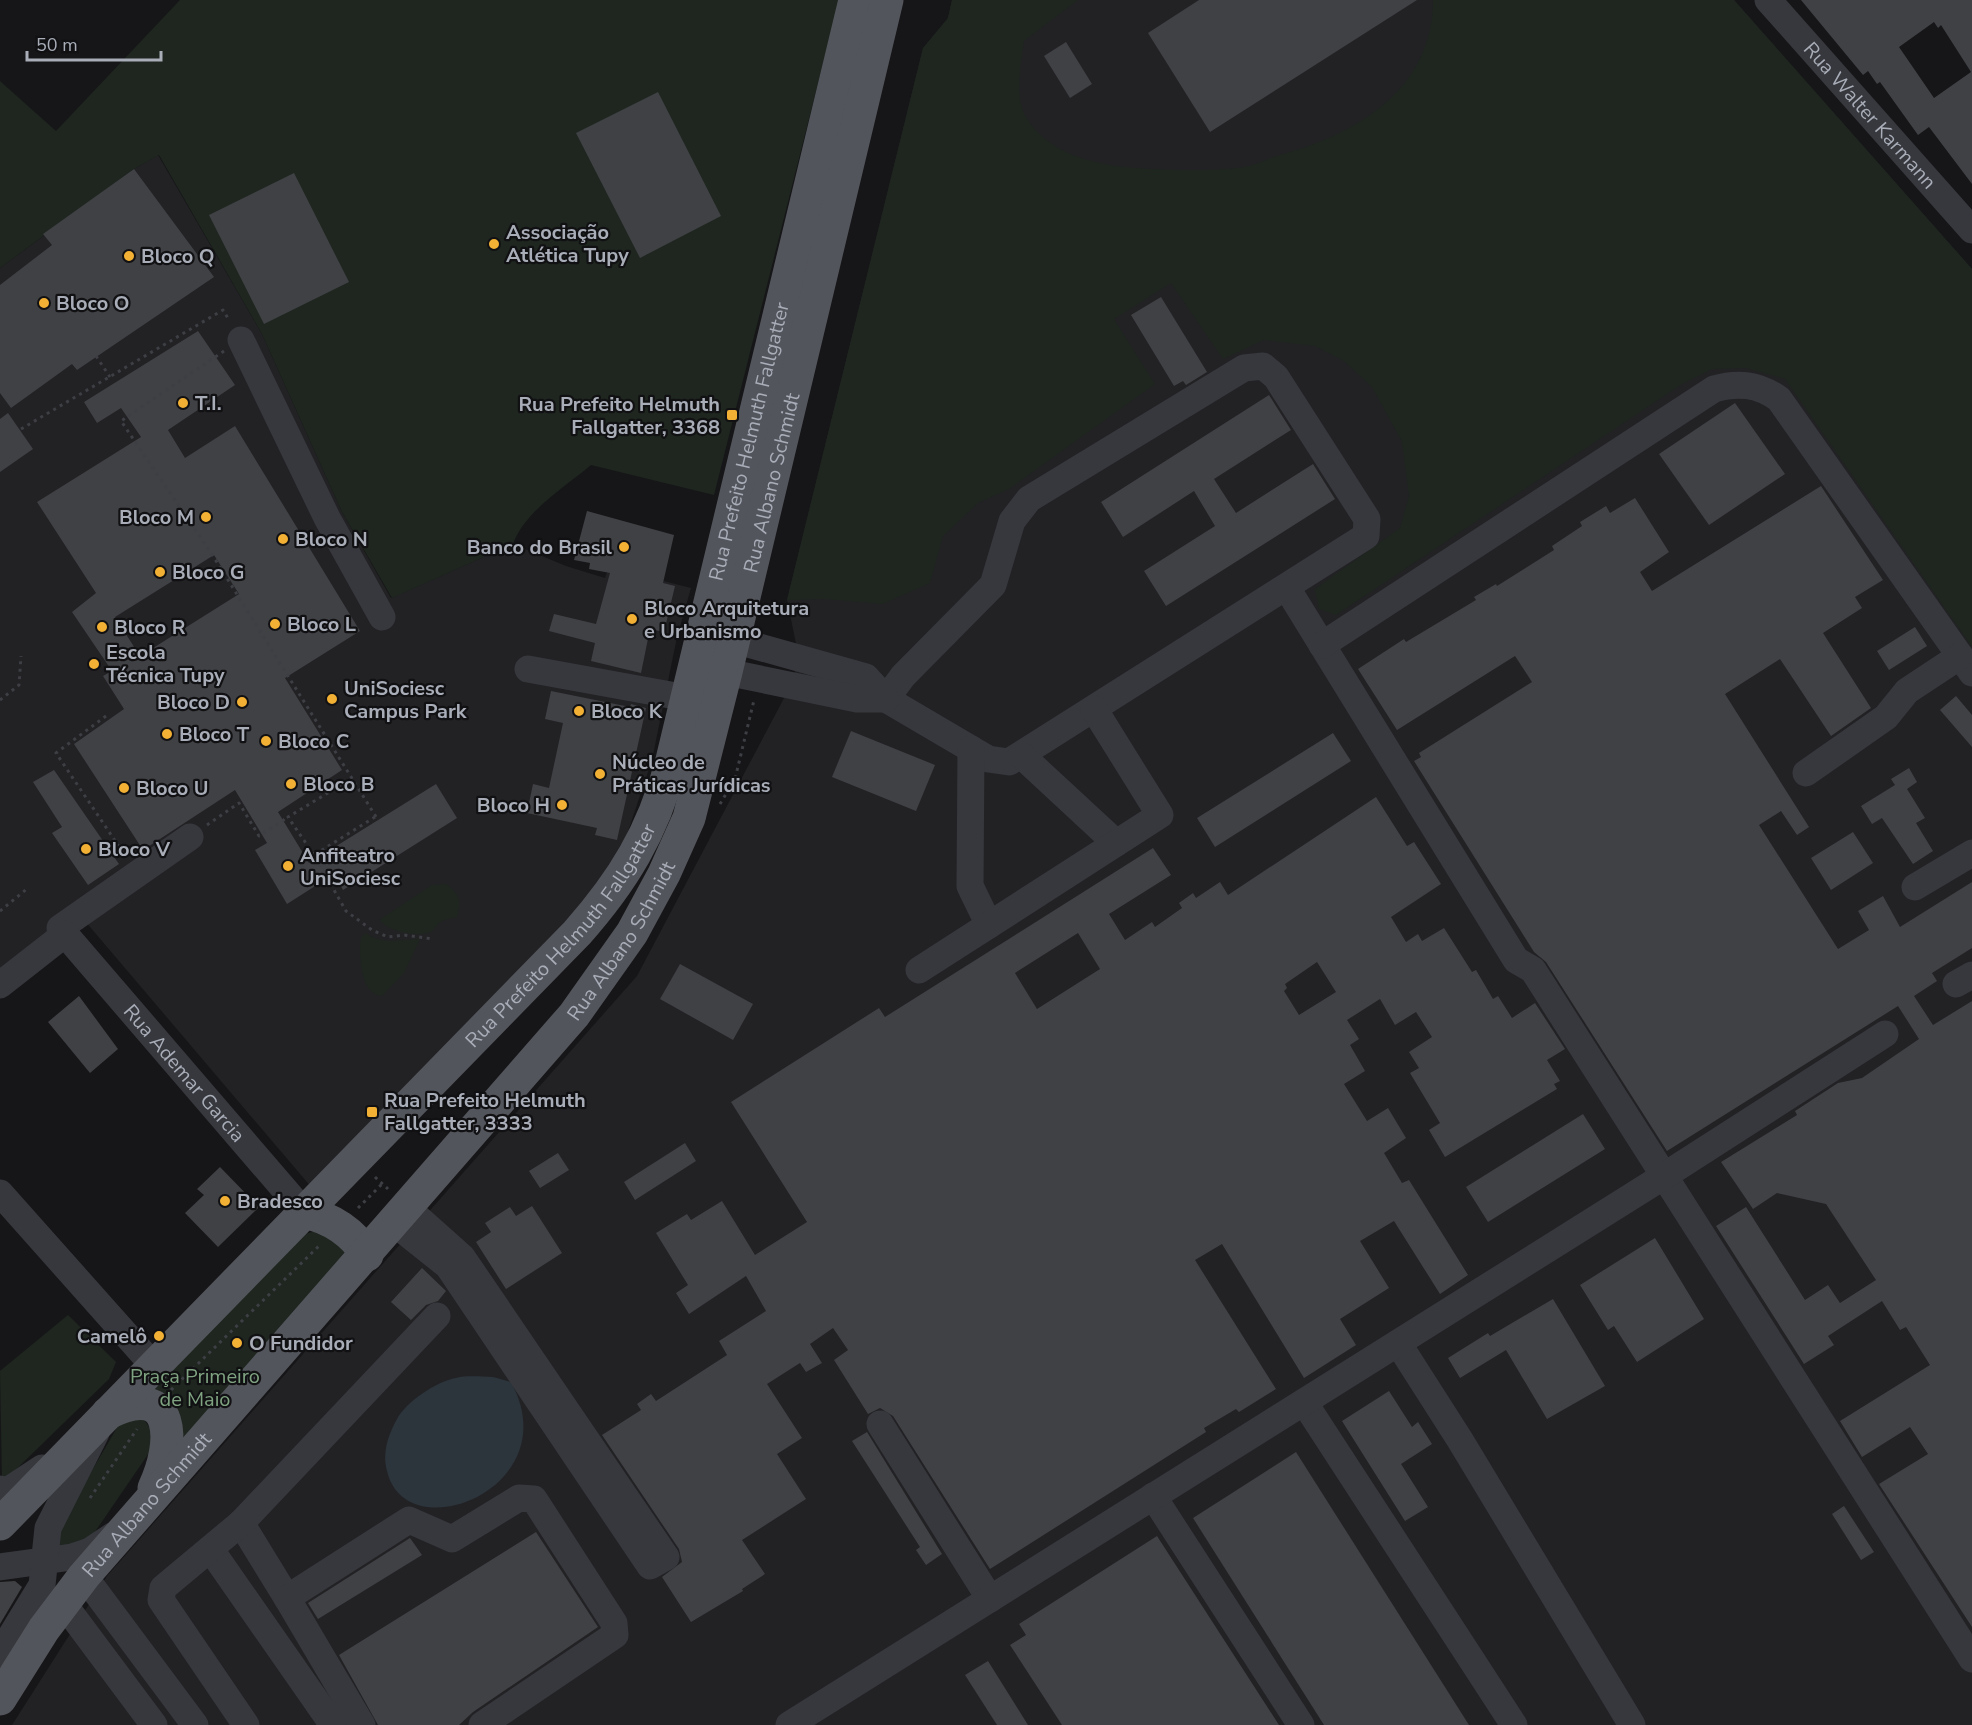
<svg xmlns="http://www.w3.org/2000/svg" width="1972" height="1725" viewBox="0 0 1972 1725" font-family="'Nunito Sans',sans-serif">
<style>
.built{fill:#222225}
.green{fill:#1e261f}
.water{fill:#2c353c}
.building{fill:#404145;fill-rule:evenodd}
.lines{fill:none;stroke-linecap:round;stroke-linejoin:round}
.path{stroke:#3d3f44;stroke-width:3;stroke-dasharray:3 4.5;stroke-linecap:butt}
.minor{stroke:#37383d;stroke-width:27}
.major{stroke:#53555c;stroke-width:33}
.poi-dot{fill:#f2b134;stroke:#111113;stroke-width:2}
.labels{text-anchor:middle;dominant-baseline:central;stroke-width:4.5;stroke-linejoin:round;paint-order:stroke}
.street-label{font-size:20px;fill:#a8adb8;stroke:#111113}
.poi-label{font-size:20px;font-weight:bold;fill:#a8adb8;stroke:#111113;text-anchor:start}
.park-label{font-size:20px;fill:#7fa381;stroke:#111113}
</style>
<rect width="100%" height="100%" fill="#161618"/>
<g class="built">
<path d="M952,0H1734L1972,269V1725H12L107,1576L637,976L791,685L799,658L787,600L923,48L948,18Z"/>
<path d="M158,155L262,334L342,512L391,598L513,544L566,566L605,578L609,567L691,588L677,637L652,760L616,867L593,899L312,1188L79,914L0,974V268L134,169Z"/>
</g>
<g class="green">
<path d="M180,0H839L714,495L591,465C565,487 525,511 513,544L392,598L342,512L262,334L159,155L134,169L0,268V81L56,131Z"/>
<path d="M952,0H1078L1024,41C1021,63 1014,97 1026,117C1051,159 1107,167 1151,169C1179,170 1209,171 1237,168C1252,167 1266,159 1280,155C1357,134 1433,89 1433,0H1734L1972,269V647L1785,379L1746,368L1712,369L1682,384L1336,615L1319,609L1315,589L1400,528L1409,496L1402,442L1372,387L1344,361L1315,346L1264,340L1223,359L1171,283L1114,319L1155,384L1009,489L978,503L943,536L930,583L883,604L825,599L787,600L923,48L948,18Z"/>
<path d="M446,884C459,893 462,901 457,917C451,918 443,920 439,923C435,927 434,931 428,933C413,937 389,931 379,920L432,885Z"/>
<path d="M366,933C383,946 400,939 420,939L404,973L382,996C359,994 359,953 361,937Z"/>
<path d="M319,1230L327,1231L348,1255L178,1452L141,1395L305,1234Z"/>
<path d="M68,1315L116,1362L109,1379L2,1483L0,1371Z"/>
<path d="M122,1419H143C153,1430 153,1436 151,1450L88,1542L60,1551L55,1534Z"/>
</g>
<path class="water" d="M493,1377L511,1382C569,1488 406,1552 387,1471C382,1453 388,1435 397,1419C406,1402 437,1381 456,1378C468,1375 481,1377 493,1377Z"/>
<g class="building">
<path d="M1199,0H1417L1210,132L1148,33Z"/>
<path d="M1801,0H1972V184L1929,127L1918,135L1880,82L1877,84L1868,71L1863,75ZM1934,22L1938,28L1941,25L1971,72L1934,98L1899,47Z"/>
<path d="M1066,42L1092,84L1070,98L1044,56Z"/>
<path d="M658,92L721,216L640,258L576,133Z"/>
<path d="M134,169L214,277L77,370L72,364L11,408L0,393V285L52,245L43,234Z"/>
<path d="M294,173L349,282L264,324L209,215Z"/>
<path d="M1161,297L1207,372L1186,385L1183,381L1174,386L1131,315Z"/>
<path d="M198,331L235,385L168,430L185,458L235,426L360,631L285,678L342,770L278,812L309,863L436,784L457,818L343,890L334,874L287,904L255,850L267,843L235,790L143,850L74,744L124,709L103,676L112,671L72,612L96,593L37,502L141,437L121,408L97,423L84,402ZM214,555L239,594L142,655L138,653L115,617Z"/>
<path d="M1269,395L1291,430L1214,479L1236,513L1313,464L1335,499L1166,606L1144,571L1215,526L1194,491L1123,537L1101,502Z"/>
<path d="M1735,403L1785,474L1709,525L1659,454Z"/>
<path d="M8,413L33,449L0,472V419Z"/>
<path d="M1821,486L1883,580L1855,597L1862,608L1823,633L1871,708L1831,736L1780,659L1725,694L1809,827L1797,835L1781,811L1759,825L1838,949L1869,930L1858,911L1883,896L1900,927L1972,882V948L1932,973L1937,981L1914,996L1933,1025L1972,1001V1627L1879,1484L1928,1454L1910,1427L1862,1457L1840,1421L1930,1365L1906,1327L1900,1330L1882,1301L1828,1336L1834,1345L1804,1364L1716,1226L1746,1207L1805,1300L1828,1285L1840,1303L1876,1280L1826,1204L1777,1193L1753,1209L1721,1162L1797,1115L1795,1111L1838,1083L1862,1078L1919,1039L1898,1006L1667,1151L1546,962L1534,952L1414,761L1421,757L1419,753L1532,682L1515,656L1397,730L1358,669L1404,639L1406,642L1476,600L1474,597L1496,584L1497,586L1554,550L1552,546L1582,526L1580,522L1606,506L1610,513L1635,498L1669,552L1640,572L1652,591Z"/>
<path d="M587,511L674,535L663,583L675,586L664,632L650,629L641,673L591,661L595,643L549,631L554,614L596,624L610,573L589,569L590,563L574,560Z"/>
<path d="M1915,627L1927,646L1889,670L1877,651Z"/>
<path d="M551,691L630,707L631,704L646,708L617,840L595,835L597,828L527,813L533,784L549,788L563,723L545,719Z"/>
<path d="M1956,696L1972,715V747L1940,710Z"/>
<path d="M851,731L935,765L916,811L832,777Z"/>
<path d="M1333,733L1351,761L1215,847L1197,818Z"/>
<path d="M1909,768L1917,782L1907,789L1925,818L1916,823L1933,851L1913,864L1882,818L1872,824L1861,806L1895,785L1891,779Z"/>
<path d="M54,770L119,864L88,885L52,833L62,827L33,782Z"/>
<path d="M1376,797L1407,846L1414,842L1441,884L1391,917L1406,942L1418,934L1422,941L1444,928L1472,972L1476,970L1493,999L1498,996L1512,1018L1535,1003L1565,1049L1547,1060L1560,1081L1554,1084L1557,1089L1445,1157L1429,1130L1440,1123L1410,1073L1419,1068L1409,1052L1432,1037L1416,1012L1395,1025L1380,999L1347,1020L1359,1039L1350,1045L1365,1071L1344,1084L1367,1121L1388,1108L1406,1138L1384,1153L1402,1183L1409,1180L1468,1275L1440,1294L1394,1221L1360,1241L1389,1288L1340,1319L1356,1345L1304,1378L1222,1244L1195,1260L1276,1389L1239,1412L1236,1409L1204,1428L1206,1432L990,1569L893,1416L880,1408L868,1414L834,1360L848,1350L833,1328L810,1344L822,1363L806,1372L800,1363L767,1384L802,1438L777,1454L806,1499L742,1540L765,1574L742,1589L743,1591L691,1622L662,1577L682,1562L679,1549L602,1435L641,1410L637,1404L651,1394L656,1401L727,1355L719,1341L766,1311L746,1276L689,1314L676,1293L688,1285L656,1233L687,1214L691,1220L722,1201L755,1255L807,1222L731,1102L879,1008L885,1017L1153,848L1171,875L1109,914L1125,940L1152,922L1155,927L1182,908L1179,903L1193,893L1196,898L1220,882L1228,895ZM1078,933L1100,969L1037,1009L1015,973ZM1317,962L1336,992L1299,1015L1284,991L1287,988L1285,984Z"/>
<path d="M1853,832L1873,863L1831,890L1811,858Z"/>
<path d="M680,964L753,1004L733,1040L660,999Z"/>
<path d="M79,996L118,1049L90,1073L48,1022Z"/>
<path d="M1583,1114L1605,1149L1488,1222L1466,1187Z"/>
<path d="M685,1143L696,1161L635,1200L624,1182Z"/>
<path d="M558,1153L569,1170L540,1188L529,1171Z"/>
<path d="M220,1167L259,1207L218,1247L185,1213L204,1195L197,1189Z"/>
<path d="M532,1206L562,1253L506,1289L476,1242L491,1232L485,1223L510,1207L516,1216Z"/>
<path d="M1655,1238L1704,1319L1637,1362L1614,1326L1608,1330L1580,1285Z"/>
<path d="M422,1268L446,1291L438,1301L426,1305L411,1320L391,1302Z"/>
<path d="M1553,1299L1605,1386L1547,1419L1506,1350L1460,1378L1448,1358L1488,1333L1490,1336Z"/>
<path d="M1389,1391L1412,1427L1418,1422L1432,1444L1401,1464L1428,1507L1405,1521L1342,1421Z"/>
<path d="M867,1432L942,1554L926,1565L916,1550L920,1547L852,1441Z"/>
<path d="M1296,1452L1469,1725H1324L1193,1518Z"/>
<path d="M1844,1506L1874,1552L1861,1560L1832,1514Z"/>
<path d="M536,1532L598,1627L473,1712L459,1725H378L339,1655Z"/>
<path d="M1157,1536L1279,1725H1062L1010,1645L1026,1635L1019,1624Z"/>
<path d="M410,1538L422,1555L318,1619L308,1603Z"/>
<path d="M15,1581L22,1587L0,1624V1582Z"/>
<path d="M988,1661L1028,1725H997L965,1675Z"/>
</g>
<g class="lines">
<g class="path">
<path d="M224,351L121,421L213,556L378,820"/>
<path d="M96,356L110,377"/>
<path d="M21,429L223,310L229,320"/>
<path d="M0,700L19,685L21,656"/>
<path d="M106,716L56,753L126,857"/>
<path d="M720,804L735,779L754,700"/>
<path d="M375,817L314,855L346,911L372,930L388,937L404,935L433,939"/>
<path d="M207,825L239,803L259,836L288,817"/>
<path d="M314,855L288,817L351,779"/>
<path d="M0,911L28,888"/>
<path d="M375,1177L388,1189"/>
<path d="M358,1208L382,1184"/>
<path d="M171,1390L321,1244"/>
<path d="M90,1498L137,1429"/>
</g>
<g class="minor">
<path id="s1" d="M1768,0L1972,230"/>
<path d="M241,340L327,518L382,617"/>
<path d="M1287,588L1516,960L1533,970L1972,1659"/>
<path d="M734,640L866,677L886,699L988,759L1009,762L1366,536L1367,519L1276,377L1263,366L1244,368L1029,499L1012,521L993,585L903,676L886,699"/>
<path d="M1322,645L1714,389C1738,382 1758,384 1779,399L1972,673"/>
<path d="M528,669L687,698"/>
<path d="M726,672L857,699H886"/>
<path d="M971,749L970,886L989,925"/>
<path d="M1021,755L1116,843"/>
<path d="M1806,773L1886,717L1907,691L1960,656"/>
<path d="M1915,887L1972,853"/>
<path d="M60,928L190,837"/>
<path d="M919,970L1160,815L1094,709"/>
<path d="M1956,984L1972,975"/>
<path id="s2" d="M0,985L65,934L304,1212"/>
<path d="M0,1193L154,1366"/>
<path d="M394,1223L448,1266L650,1566L666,1557L462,1257L407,1208"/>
<path d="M1398,1343L1460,1440L1632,1725"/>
<path d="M1304,1402L1514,1725"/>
<path d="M880,1424L990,1599"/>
<path d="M0,1489L7,1491L42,1468"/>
<path d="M1153,1496L1301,1725"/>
<path d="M241,1523L287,1598L409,1520L452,1539L519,1498L534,1499L614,1623L615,1635L482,1725"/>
<path d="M211,1550L333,1725"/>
<path d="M0,1567L72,1557L90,1551L114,1535"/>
<path d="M84,1576L195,1725"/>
<path d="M287,1598L362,1725"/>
<path d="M63,1603L154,1725"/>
<path d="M0,1654L42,1585L48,1528L96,1433"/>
<path d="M246,1725L161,1600L163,1588L241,1523L437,1316"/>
<path d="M789,1725L1664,1176L1885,1034"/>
</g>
<g class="major">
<path d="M304,1212C331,1218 352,1231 367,1255"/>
<path d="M108,1413C177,1379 175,1444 154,1488"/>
<path id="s3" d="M0,1524L577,933C623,881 653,832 671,764L855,0"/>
<path id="s4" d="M0,1699L44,1629L84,1576L574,1015L632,933L664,874L689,818L726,672L887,0"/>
</g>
</g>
<g class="poi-dot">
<circle cx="494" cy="244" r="6"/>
<circle cx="129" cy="256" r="6"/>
<circle cx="44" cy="303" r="6"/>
<circle cx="183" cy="403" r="6"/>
<rect x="726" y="409" width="12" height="12" rx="3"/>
<circle cx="206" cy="517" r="6"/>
<circle cx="283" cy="539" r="6"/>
<circle cx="624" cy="547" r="6"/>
<circle cx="160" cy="572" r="6"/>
<circle cx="632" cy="619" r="6"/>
<circle cx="275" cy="624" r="6"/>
<circle cx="102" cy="627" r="6"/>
<circle cx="94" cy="664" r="6"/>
<circle cx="332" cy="699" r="6"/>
<circle cx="242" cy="702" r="6"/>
<circle cx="579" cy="711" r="6"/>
<circle cx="167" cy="734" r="6"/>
<circle cx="266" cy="741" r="6"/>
<circle cx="600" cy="774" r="6"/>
<circle cx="291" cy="784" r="6"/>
<circle cx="124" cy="788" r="6"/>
<circle cx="562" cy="805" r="6"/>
<circle cx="86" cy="849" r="6"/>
<circle cx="288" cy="866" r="6"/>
<rect x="366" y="1106" width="12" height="12" rx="3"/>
<circle cx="225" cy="1201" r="6"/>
<circle cx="159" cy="1336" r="6"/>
<circle cx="237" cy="1343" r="6"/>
</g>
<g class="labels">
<g class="street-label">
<text stroke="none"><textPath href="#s1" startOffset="154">Rua Walter Karmann</textPath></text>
<text stroke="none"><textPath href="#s3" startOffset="1353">Rua Prefeito Helmuth Fallgatter</textPath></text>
<text stroke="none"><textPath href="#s4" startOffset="1468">Rua Albano Schmidt</textPath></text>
<text stroke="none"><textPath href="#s3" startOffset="814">Rua Prefeito Helmuth Fallgatter</textPath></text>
<text stroke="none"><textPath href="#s4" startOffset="982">Rua Albano Schmidt</textPath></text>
<text stroke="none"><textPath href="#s2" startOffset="266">Rua Ademar Garcia</textPath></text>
<text stroke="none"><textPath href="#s4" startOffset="244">Rua Albano Schmidt</textPath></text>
</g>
<g class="poi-label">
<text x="506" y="232">Associação<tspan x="506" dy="23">Atlética Tupy</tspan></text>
<text x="141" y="256">Bloco Q</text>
<text x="56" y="303">Bloco O</text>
<text x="195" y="403">T.I.</text>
<text x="720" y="404" text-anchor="end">Rua Prefeito Helmuth<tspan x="720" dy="23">Fallgatter, 3368</tspan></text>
<text x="194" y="517" text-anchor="end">Bloco M</text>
<text x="295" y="539">Bloco N</text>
<text x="612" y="547" text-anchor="end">Banco do Brasil</text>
<text x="172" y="572">Bloco G</text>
<text x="644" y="608">Bloco Arquitetura<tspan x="644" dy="23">e Urbanismo</tspan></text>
<text x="287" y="624">Bloco L</text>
<text x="114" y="627">Bloco R</text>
<text x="106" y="652">Escola<tspan x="106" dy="23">Técnica Tupy</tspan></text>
<text x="344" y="688">UniSociesc<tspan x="344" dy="23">Campus Park</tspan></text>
<text x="230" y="702" text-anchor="end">Bloco D</text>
<text x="591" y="711">Bloco K</text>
<text x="179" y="734">Bloco T</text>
<text x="278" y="741">Bloco C</text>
<text x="612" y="762">Núcleo de<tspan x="612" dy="23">Práticas Jurídicas</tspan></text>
<text x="303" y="784">Bloco B</text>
<text x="136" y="788">Bloco U</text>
<text x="550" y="805" text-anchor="end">Bloco H</text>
<text x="98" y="849">Bloco V</text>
<text x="300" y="855">Anfiteatro<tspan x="300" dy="23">UniSociesc</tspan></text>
<text x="384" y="1100">Rua Prefeito Helmuth<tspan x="384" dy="23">Fallgatter, 3333</tspan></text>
<text x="237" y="1201">Bradesco</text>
<text x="147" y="1336" text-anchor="end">Camelô</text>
<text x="249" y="1343">O Fundidor</text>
</g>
<g class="park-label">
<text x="195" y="1376">Praça Primeiro<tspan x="195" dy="23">de Maio</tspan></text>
</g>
</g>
<path d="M27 51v9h134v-9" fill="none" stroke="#a8adb8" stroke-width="3"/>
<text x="36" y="51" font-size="18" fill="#a8adb8" stroke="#111113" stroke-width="4.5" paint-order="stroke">50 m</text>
</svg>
